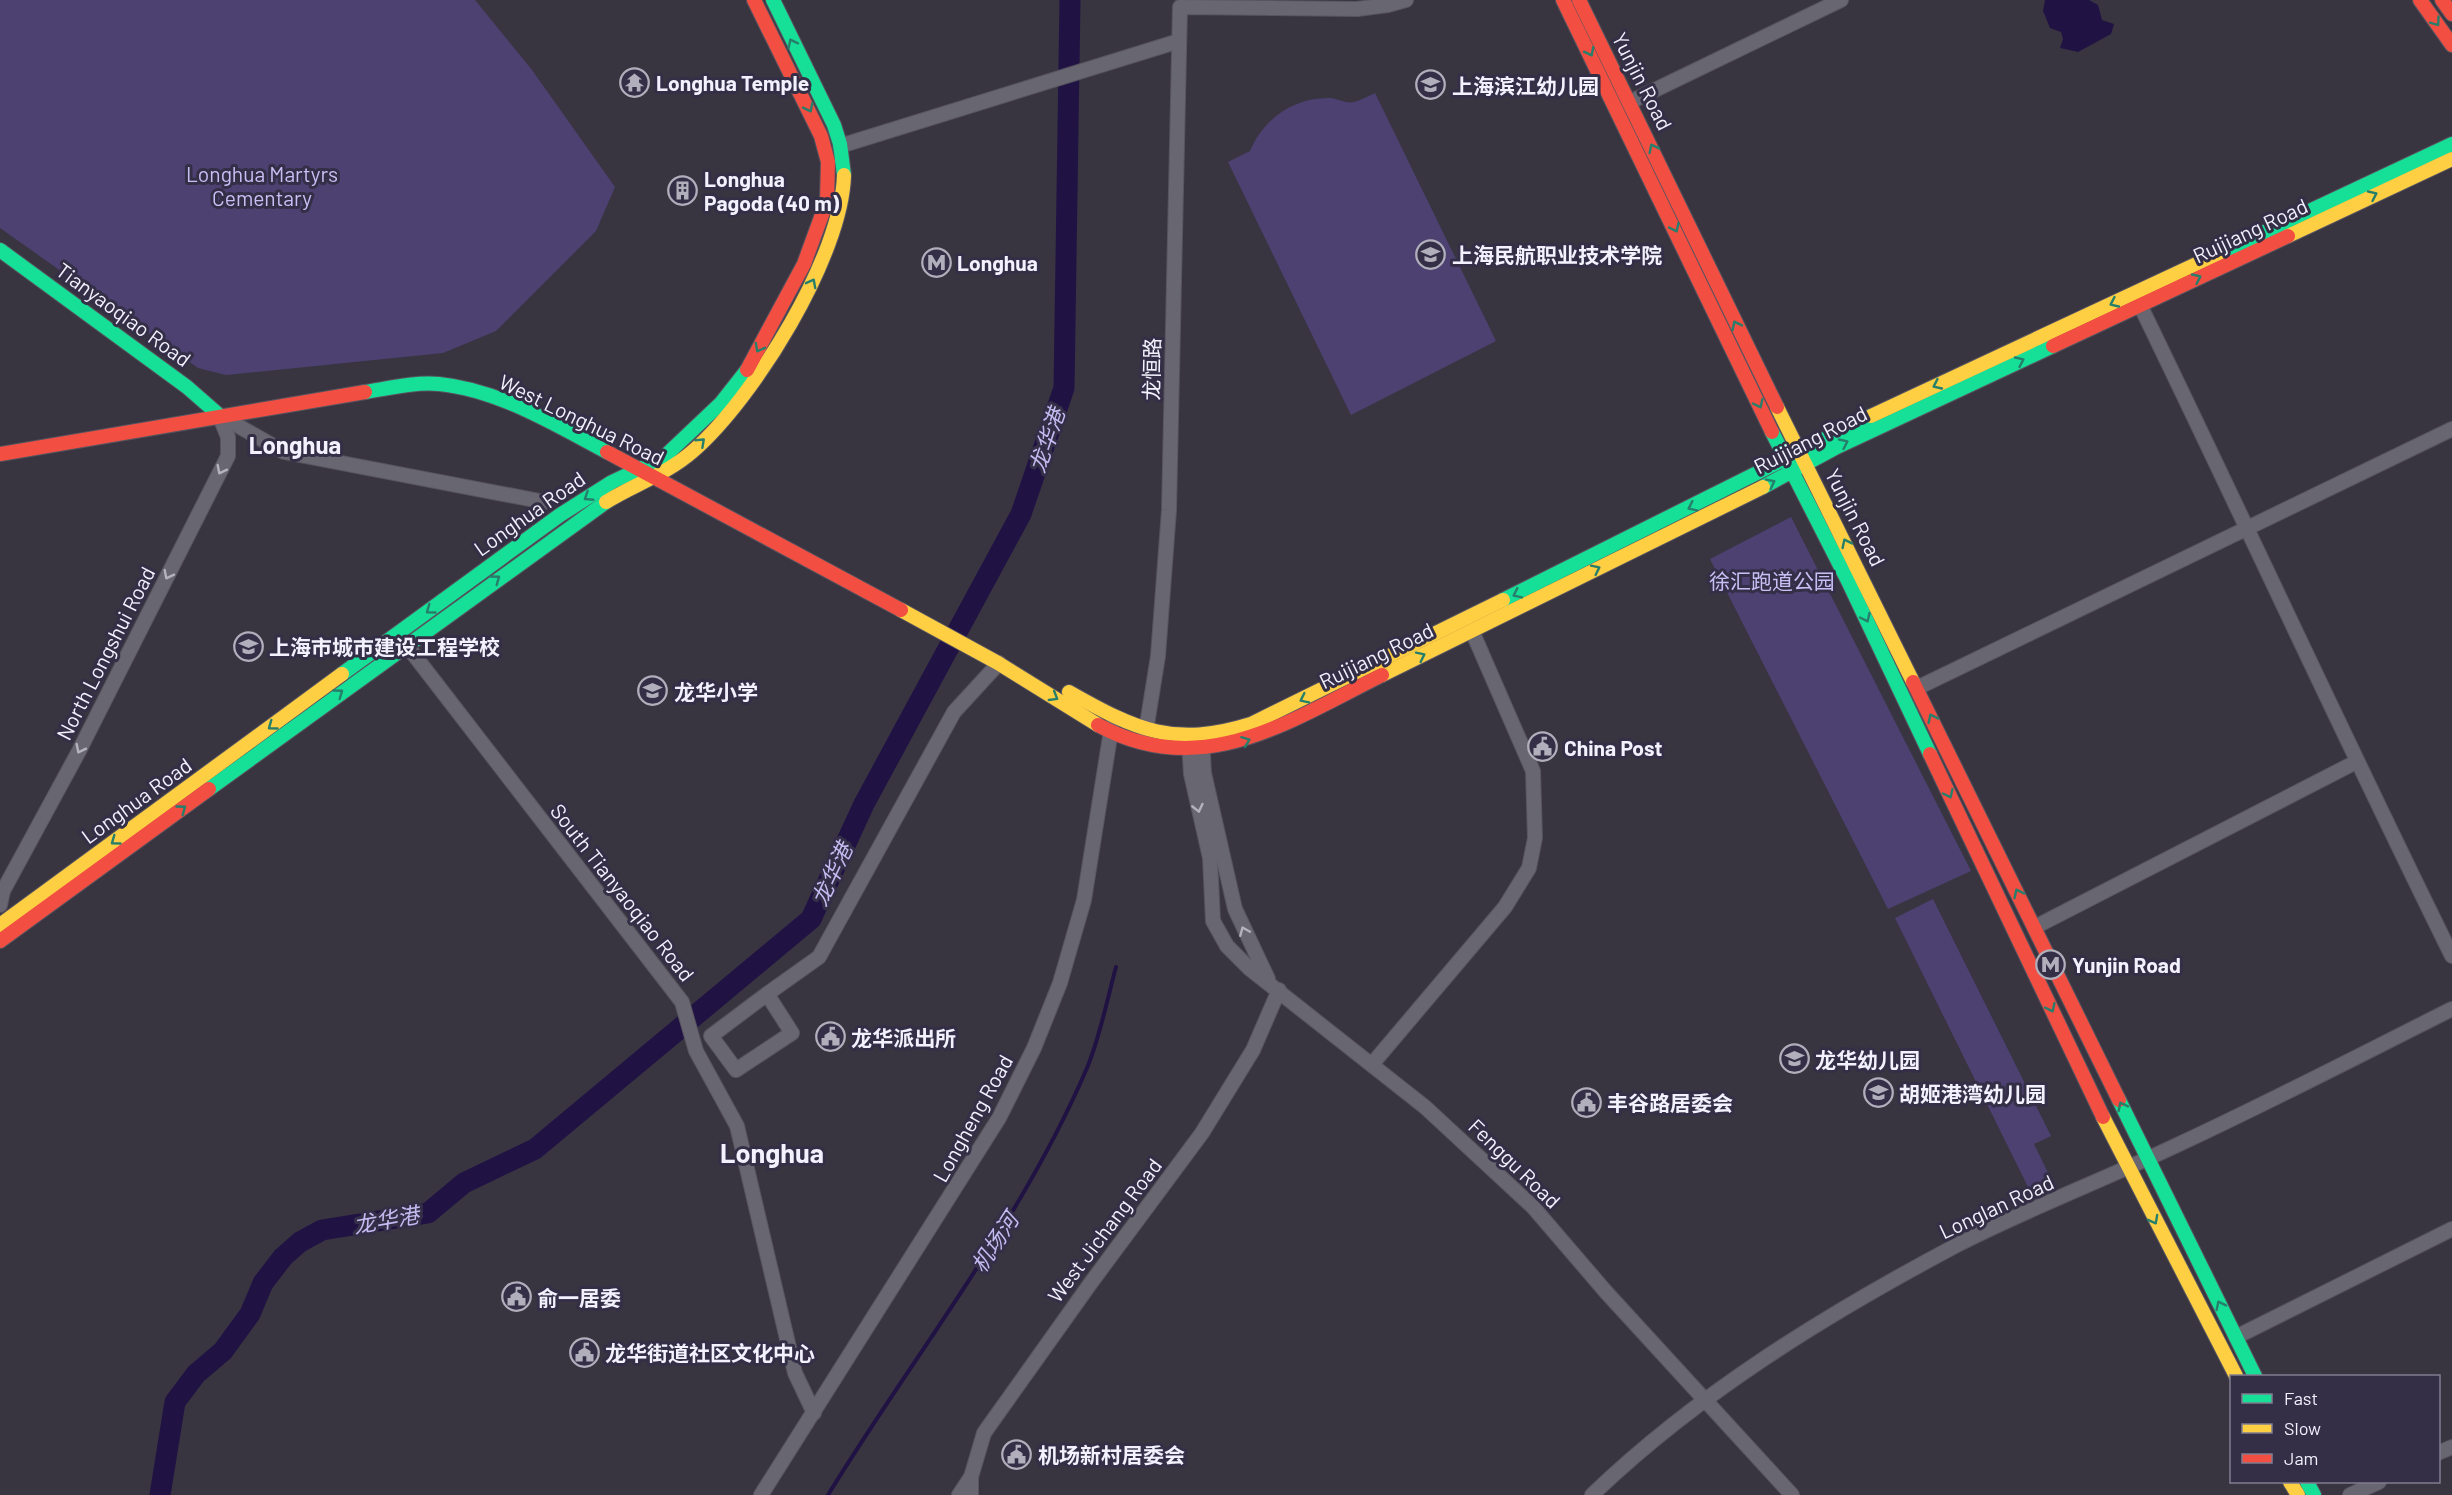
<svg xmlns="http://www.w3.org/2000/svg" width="2452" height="1495" viewBox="0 0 2452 1495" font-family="Barlow,'Noto Sans SC',sans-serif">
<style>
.green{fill:#4c4171}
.water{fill:#211244}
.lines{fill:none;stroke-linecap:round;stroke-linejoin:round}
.stream{stroke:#211244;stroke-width:4}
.river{stroke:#211244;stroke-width:21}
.street-casing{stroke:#57545f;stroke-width:16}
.fast-casing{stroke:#57545f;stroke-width:16}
.slow-casing{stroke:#57545f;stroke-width:16}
.jam-casing{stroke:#57545f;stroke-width:16}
.street{stroke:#686670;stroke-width:14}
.fast{stroke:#16e098;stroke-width:14}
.slow{stroke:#ffcf43;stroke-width:14}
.jam{stroke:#f24e42;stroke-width:14}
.oneway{stroke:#267f6b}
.oneway2{stroke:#b4b2be}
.labels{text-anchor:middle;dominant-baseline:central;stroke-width:6;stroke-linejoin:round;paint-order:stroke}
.street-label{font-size:21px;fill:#f2f1fd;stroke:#342f47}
.poi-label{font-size:21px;font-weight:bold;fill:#f2f1fd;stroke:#342f47;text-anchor:start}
.park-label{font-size:21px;fill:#c8bff5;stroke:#342f47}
.water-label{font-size:22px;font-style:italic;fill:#c4bbf1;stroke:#342f47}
.quarter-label{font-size:24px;font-weight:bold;fill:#f2f1fd;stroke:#342f47}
.district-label{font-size:27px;font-weight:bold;fill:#f2f1fd;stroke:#342f47}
</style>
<rect width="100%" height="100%" fill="#383541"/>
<g class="green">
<path d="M0,0H475L532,70L615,187L596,231L496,331L443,353L226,375L198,368L0,228Z"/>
<path d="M1375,93L1496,341L1351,415L1228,162L1250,151C1264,118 1294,97 1331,98C1338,99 1347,104 1354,102C1361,100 1368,96 1375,93Z"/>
<path d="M1791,517L1971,871L1888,909L1710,559Z"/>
<path d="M1933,899L2051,1136L2034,1144L2052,1181L2030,1191L1895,918Z"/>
</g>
<path class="water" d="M2045,0H2089L2098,5L2102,20L2114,24L2111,34L2078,52L2060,48L2063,39L2061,32L2050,28L2043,11Z"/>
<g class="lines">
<path class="stream" d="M828,1495C915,1353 1021,1222 1087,1068C1100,1037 1107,1000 1116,967"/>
<path class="river" d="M160,1495L175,1402L196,1374L223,1351L250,1314L263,1283L283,1257L300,1242L322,1230L428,1213L464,1183L535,1149L811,919L864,804L1021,514L1064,388L1070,0"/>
<defs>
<g id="street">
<path d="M1630,102L1841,0"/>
<path d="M840,146L1179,41"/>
<path d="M2140,305C2245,521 2345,740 2452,956"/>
<path d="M219,415L284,452L545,502"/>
<path d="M401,638L682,1002L696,1051L737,1126L795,1373L814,1413"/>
<path d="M1917,688L2452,429"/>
<path d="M1145,737L1158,656L1169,510L1180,7L1357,9L1388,5L1406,0"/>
<path d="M1202,739L1204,773L1235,909L1268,979"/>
<path d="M1189,742L1191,774L1210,858L1213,921L1227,946L1250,969L1425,1107L1533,1207L1606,1292L1792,1495"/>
<path d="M0,905L3,891L79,751L228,456V437L219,415"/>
<path d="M2035,927L2356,762"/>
<path d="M767,994L711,1036L736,1070L792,1033L767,994L819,957L954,712L999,663"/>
<path d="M1373,1063L1505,907L1529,868L1535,838L1533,771L1472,631"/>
<path d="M2236,1337L2452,1229"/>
<path d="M2438,1453L2452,1447"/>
<path d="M761,1495L999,1118L1034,1048L1060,983L1084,900L1112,724"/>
<path d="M959,1495L971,1477"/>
<path d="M971,1495V1477L984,1433L1090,1284L1202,1133L1253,1050L1279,990"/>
<path d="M1592,1495C1698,1393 1827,1314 1957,1245C2027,1209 2103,1180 2175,1146C2268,1103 2360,1055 2452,1009"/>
<path d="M2350,1495L2379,1482"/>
</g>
<g id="fast">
<path d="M773,0L834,125L840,144L844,175"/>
<path d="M0,250L187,387L219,415"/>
<path d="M2218,254L2452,144"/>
<path d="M365,392C390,388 414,382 439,384C499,390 554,424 607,452"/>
<path d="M1772,432L1848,581L1930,754"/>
<path d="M1763,487L1835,448L2053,346"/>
<path d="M1503,600L1871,416"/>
<path d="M342,674L560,515L612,482L663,458L721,403L747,370"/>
<path d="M209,789L606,502"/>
<path d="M2119,1100L2255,1376"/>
<path d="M2307,1482L2314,1495"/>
</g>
<g id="slow">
<path d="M2288,236L2452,159"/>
<path d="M1777,407L1913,682"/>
<path d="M1871,416L2218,254"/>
<path d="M606,502C635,484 667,474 693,451C754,398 842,256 844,175"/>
<path d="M901,610L998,663L1098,725"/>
<path d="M1382,675L1763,487"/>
<path d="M1069,692C1136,730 1174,748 1251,724L1503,600"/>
<path d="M0,925L342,674"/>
<path d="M2103,1117L2236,1376"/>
<path d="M2290,1482L2298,1495"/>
</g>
<g id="jam">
<path d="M1563,0L1772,432"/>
<path d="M1579,0L1777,407"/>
<path d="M2420,0L2452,45"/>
<path d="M2442,0L2452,14"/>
<path d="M2053,346L2288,236"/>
<path d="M747,370L804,264L827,201L828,162L821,136L754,0"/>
<path d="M607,452L901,610"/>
<path d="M0,454L365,392"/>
<path d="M1913,682L2119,1100"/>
<path d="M1098,725C1202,782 1289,721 1382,675"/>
<path d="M1930,754L2103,1117"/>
<path d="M0,941L209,789"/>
</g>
</defs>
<use href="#street" class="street-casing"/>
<use href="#fast" class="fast-casing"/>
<use href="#slow" class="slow-casing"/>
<use href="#jam" class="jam-casing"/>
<use href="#street" class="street"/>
<use href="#fast" class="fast"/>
<use href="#slow" class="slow"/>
<use href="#jam" class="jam"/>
</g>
<defs><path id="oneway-chevron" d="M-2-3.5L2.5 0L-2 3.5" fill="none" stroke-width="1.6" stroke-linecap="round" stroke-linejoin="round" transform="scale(1.5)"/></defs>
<g class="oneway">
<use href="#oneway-chevron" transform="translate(2436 22) rotate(54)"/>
<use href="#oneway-chevron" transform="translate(792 43) rotate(-117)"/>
<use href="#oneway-chevron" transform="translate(1590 52) rotate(63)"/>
<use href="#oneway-chevron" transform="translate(809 108) rotate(63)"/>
<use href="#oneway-chevron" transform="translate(1653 148) rotate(-116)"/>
<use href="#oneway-chevron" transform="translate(2373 195) rotate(-25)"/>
<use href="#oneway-chevron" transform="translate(1675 228) rotate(65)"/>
<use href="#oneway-chevron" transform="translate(2197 278) rotate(-25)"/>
<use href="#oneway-chevron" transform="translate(812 283) rotate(-62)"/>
<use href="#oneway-chevron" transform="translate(2114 303) rotate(155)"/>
<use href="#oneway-chevron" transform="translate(1736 325) rotate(-116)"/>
<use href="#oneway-chevron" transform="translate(759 348) rotate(118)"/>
<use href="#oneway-chevron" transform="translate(2020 361) rotate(-25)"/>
<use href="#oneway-chevron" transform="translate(1937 385) rotate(155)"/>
<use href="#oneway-chevron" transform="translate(1759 404) rotate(65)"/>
<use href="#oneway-chevron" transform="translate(701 442) rotate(-43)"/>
<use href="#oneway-chevron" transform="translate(1844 443) rotate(-25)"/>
<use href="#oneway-chevron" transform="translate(1771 483) rotate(-27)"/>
<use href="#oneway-chevron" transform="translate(588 497) rotate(147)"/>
<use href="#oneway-chevron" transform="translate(1692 507) rotate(154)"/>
<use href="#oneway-chevron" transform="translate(1846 543) rotate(-116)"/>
<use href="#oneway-chevron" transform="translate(1596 569) rotate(-26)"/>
<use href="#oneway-chevron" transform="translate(496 579) rotate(-36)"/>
<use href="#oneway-chevron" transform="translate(1517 594) rotate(154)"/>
<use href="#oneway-chevron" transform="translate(430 610) rotate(144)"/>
<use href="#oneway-chevron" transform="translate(1866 618) rotate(65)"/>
<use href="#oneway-chevron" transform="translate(1421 656) rotate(-26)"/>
<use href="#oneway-chevron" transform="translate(339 693) rotate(-36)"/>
<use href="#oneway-chevron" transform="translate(1054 697) rotate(31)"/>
<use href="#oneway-chevron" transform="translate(1304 699) rotate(154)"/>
<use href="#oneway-chevron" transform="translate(1932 718) rotate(-116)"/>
<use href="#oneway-chevron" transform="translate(272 726) rotate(144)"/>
<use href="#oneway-chevron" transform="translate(1246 741) rotate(-21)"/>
<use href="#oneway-chevron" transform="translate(1949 794) rotate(65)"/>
<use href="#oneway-chevron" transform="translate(182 809) rotate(-36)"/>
<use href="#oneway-chevron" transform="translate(115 841) rotate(144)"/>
<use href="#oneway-chevron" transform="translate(2018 893) rotate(-116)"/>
<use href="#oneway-chevron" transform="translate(2051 1008) rotate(65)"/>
<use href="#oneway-chevron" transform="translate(2122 1106) rotate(-116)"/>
<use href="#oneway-chevron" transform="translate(2154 1220) rotate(62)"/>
<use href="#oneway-chevron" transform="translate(2220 1305) rotate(-116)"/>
</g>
<g class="oneway2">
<use href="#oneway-chevron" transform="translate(221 470) rotate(117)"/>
<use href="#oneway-chevron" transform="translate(168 575) rotate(117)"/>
<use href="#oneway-chevron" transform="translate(80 749) rotate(117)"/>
<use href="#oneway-chevron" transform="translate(1198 808) rotate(77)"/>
<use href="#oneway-chevron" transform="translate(1244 931) rotate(-113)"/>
</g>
<defs>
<symbol id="temple-ring" viewBox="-11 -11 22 22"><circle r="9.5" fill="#342f47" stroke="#b1afbb" stroke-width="1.5"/><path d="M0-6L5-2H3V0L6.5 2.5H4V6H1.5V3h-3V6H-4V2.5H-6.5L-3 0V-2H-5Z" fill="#b1afbb"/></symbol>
<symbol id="school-ring" viewBox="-11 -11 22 22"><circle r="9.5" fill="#342f47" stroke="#b1afbb" stroke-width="1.5"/><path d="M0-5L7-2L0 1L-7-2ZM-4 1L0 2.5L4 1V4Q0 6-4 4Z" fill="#b1afbb"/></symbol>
<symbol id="building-ring" viewBox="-11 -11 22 22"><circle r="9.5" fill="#342f47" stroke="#b1afbb" stroke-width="1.5"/><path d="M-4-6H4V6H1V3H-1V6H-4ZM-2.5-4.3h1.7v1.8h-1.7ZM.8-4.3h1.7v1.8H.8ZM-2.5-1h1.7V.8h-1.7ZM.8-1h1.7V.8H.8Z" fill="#b1afbb"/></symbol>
<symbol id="university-ring" viewBox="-11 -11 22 22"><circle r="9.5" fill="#342f47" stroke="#b1afbb" stroke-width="1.5"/><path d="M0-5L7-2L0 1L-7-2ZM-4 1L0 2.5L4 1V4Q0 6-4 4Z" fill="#b1afbb"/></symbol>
<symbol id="metro-ring" viewBox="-11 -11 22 22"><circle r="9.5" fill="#342f47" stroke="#b1afbb" stroke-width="1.5"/><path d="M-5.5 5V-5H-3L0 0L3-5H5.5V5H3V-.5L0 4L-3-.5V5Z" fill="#b1afbb"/></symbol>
<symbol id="civic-ring" viewBox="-11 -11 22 22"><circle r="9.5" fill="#342f47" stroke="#b1afbb" stroke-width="1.5"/><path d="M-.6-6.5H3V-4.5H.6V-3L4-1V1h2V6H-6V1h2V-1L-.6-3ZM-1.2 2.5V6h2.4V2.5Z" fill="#b1afbb"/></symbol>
</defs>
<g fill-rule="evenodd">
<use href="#temple-ring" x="618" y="66" width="33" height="33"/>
<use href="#school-ring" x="1414" y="68" width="33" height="33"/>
<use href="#building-ring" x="666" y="174" width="33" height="33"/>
<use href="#university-ring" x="1414" y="238" width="33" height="33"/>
<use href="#metro-ring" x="920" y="246" width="33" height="33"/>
<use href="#school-ring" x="232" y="630" width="33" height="33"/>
<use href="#school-ring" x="636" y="674" width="33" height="33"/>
<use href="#civic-ring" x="1526" y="730" width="33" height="33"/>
<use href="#metro-ring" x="2034" y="948" width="33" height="33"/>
<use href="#civic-ring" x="814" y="1020" width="33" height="33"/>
<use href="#school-ring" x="1778" y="1042" width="33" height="33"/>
<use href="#school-ring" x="1862" y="1076" width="33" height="33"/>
<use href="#civic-ring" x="1570" y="1086" width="33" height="33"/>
<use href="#civic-ring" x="500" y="1280" width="33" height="33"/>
<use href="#civic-ring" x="568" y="1336" width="33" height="33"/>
<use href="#civic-ring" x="1000" y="1438" width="33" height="33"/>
</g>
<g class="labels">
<g class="street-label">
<text transform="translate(1643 81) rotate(63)">Yunjin Road</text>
<text transform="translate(2250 230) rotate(-25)">Ruijiang Road</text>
<text transform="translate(124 314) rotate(36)">Tianyaoqiao Road</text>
<text transform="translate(1151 369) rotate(-89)">龙恒路</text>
<text transform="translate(582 419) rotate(26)">West Longhua Road</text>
<text transform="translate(1810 439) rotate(-27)">Ruijiang Road</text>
<text transform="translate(529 513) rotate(-35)">Longhua Road</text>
<text transform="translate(1856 517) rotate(63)">Yunjin Road</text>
<text transform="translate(105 653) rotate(-63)">North Longshui Road</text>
<text transform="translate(1376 655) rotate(-26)">Ruijiang Road</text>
<text transform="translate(136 800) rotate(-36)">Longhua Road</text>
<text transform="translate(623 892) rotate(52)">South Tianyaoqiao Road</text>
<text transform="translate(972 1118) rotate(-61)">Longheng Road</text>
<text transform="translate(1515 1163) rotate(44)">Fenggu Road</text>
<text transform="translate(1996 1206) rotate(-25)">Longlan Road</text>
<text transform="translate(1104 1230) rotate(-53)">West Jichang Road</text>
</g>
<g class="poi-label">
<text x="656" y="82">Longhua Temple</text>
<text x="1452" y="85">上海滨江幼儿园</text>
<text x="704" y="178">Longhua<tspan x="704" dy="24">Pagoda (40 m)</tspan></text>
<text x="1452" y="254">上海民航职业技术学院</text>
<text x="957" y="262">Longhua</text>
<text x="269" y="646">上海市城市建设工程学校</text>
<text x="674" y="691">龙华小学</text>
<text x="1564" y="747">China Post</text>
<text x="2072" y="964">Yunjin Road</text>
<text x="851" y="1037">龙华派出所</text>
<text x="1815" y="1059">龙华幼儿园</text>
<text x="1899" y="1093">胡姬港湾幼儿园</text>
<text x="1607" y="1102">丰谷路居委会</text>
<text x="537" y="1297">俞一居委</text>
<text x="605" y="1352">龙华街道社区文化中心</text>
<text x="1038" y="1454">机场新村居委会</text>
</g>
<g class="park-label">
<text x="262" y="173">Longhua Martyrs<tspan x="262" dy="24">Cementary</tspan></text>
<text x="1772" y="580">徐汇跑道公园</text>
</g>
<g class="water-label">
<text transform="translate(1046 440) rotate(-71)">龙华港</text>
<text transform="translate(831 874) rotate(-65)">龙华港</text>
<text transform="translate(386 1219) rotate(-10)">龙华港</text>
<text transform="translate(994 1242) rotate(-57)">机场河</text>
</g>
<g class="quarter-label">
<text x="295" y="444">Longhua</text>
</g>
<g class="district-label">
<text x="772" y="1152">Longhua</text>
</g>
</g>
<rect x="2230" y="1375" width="210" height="108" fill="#342f47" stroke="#807d90" stroke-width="1.5"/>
<rect x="2242" y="1394" width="30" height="9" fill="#16e098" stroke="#807d90" stroke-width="1.5"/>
<text x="2284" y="1405" font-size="18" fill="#f2f1fd">Fast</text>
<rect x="2242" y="1424" width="30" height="9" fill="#ffcf43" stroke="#807d90" stroke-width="1.5"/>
<text x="2284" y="1435" font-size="18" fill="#f2f1fd">Slow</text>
<rect x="2242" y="1454" width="30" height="9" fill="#f24e42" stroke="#807d90" stroke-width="1.5"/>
<text x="2284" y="1465" font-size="18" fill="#f2f1fd">Jam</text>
</svg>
